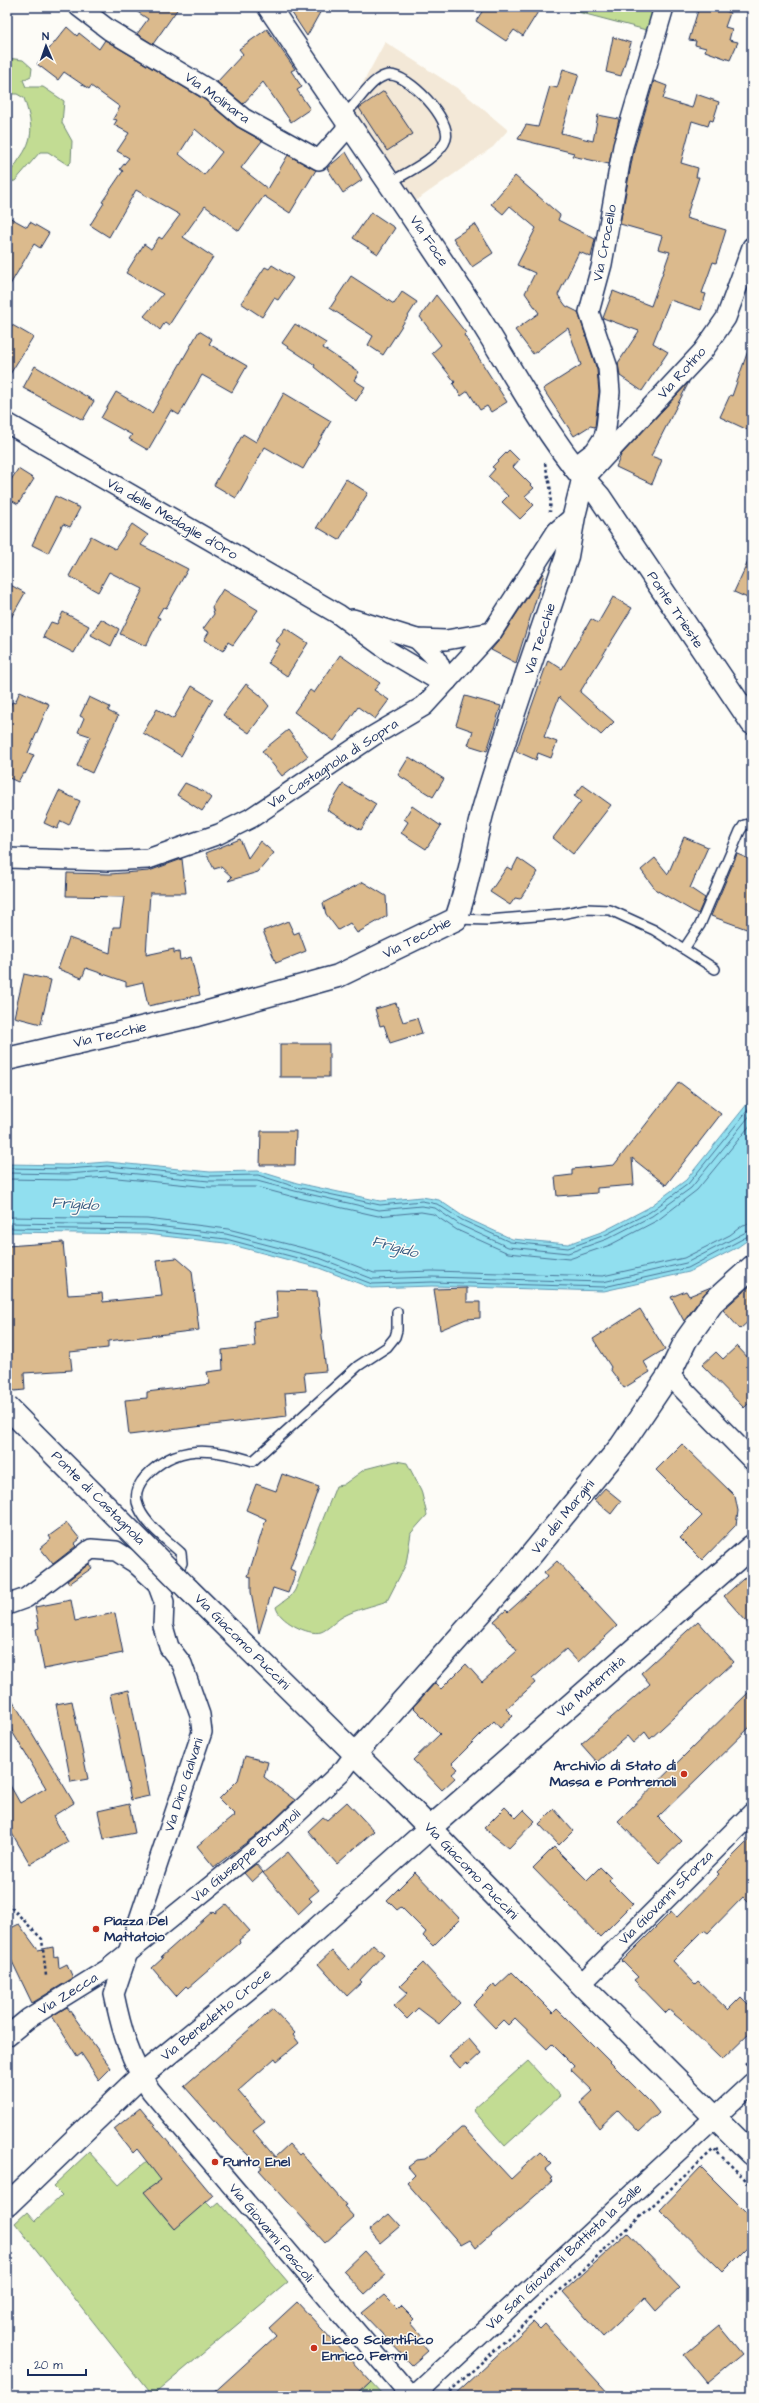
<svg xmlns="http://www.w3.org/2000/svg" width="759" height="2403" viewBox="0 0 759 2403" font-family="'Architects Daughter',sans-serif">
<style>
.built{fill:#f3e8d7}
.green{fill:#c2dc93;stroke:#6e8678}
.water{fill:#91dfef;stroke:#6299b5}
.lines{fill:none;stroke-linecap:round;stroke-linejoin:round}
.shore{stroke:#4a7598;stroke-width:1}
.building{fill:#dbba8d;stroke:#1b2f5e;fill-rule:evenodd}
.service-casing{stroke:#1b2f5e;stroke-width:12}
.minor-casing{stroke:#1b2f5e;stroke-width:22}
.tertiary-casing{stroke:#1b2f5e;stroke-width:25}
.secondary-casing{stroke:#1b2f5e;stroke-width:25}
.primary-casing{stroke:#1b2f5e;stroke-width:25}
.path{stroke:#1b2f5e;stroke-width:2.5;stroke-dasharray:3 3;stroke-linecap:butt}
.service{stroke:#fdfcf7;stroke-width:9}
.minor{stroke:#fdfcf7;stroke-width:19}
.tertiary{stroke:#fdfcf7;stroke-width:22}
.secondary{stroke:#fdfcf7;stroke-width:22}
.primary{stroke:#fdfcf7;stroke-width:22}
.primary-bridge-casing{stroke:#1b2f5e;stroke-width:25;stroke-linecap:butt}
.primary-bridge{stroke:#fdfcf7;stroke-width:22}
.poi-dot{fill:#c8321e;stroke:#fdfcf7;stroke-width:1.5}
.labels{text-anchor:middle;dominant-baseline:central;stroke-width:3;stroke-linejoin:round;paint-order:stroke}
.street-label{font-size:14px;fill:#1b2f5e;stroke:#fdfcf7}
.poi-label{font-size:14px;font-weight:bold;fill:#1b2f5e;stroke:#fdfcf7;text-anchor:start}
.water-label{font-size:15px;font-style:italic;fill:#385b82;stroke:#fdfcf7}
</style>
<rect width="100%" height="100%" fill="#fdfcf7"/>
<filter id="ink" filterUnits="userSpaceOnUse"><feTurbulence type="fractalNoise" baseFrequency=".025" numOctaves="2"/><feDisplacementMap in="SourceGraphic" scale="8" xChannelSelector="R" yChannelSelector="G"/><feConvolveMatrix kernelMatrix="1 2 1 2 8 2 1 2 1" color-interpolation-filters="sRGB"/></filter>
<g filter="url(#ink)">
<path class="built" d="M385,42L460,90L508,130L493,147L414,202L350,107Z"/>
<g class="green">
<path d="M559,7H657L650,31Z"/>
<path d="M7,58L23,60L32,68L31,76L23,80L26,87H43L64,101L62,123L72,141L71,162L68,165L48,152H40L15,181L7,182V171C14,170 15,166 18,161C36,137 32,124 24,98L17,94H7Z"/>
<path d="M396,1461L407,1463L421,1490L427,1515L411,1533L406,1564L387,1601C373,1606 357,1609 344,1616C336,1620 329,1629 321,1632C308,1636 278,1620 276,1607L291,1596L295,1590L336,1486L343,1485L365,1469Z"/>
<path d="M528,2061L560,2096L505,2146L473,2110Z"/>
<path d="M89,2152L119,2185L155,2154L177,2200L162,2214L174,2228L206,2202L212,2208L219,2202L288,2282L152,2396L15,2223L27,2212L35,2221L62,2195L53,2186Z"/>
<path d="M371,2382L382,2394L380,2396H356Z"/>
</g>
<path class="water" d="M752,1098V1237L738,1247L689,1272L604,1291L432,1286L371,1288L319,1268L225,1243L146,1234L7,1232V1164L67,1165L107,1162L210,1172L258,1171L297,1183L380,1201L422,1197L439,1200L464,1217L512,1239L568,1244L604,1231L648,1208L686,1180Z"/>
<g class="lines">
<g class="shore">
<path d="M7,1168L67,1169L107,1166L210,1176L258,1175L296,1187L380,1205L422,1201L437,1204L462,1220L510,1242L568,1248L605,1235L650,1212L688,1184L752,1105"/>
<path d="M7,1173L67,1174L107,1171L209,1181H257L295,1191L379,1210L421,1206L435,1208L460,1225L508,1247L568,1253L607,1239L652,1216L691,1188L752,1113"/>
<path d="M7,1179L68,1180L107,1177L209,1187H256L294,1197L378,1216L421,1212L433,1214L457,1230L508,1253L569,1259L610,1245L658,1220L697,1190L752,1123"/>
<path d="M7,1217L147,1219L228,1229L323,1253L374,1273L432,1271L603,1276L684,1258L730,1235L743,1225L752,1223"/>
<path d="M7,1223L147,1225L226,1234L322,1259L373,1279L432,1277L603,1282L686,1263L752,1229"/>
<path d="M7,1228L146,1230L226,1239L320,1264L372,1284L432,1282L604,1287L688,1268L752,1234"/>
</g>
</g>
<g class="building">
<path d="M130,7H179L153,44L137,34L148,19Z"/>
<path d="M288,7H323L307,36Z"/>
<path d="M485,7H541L523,36L514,30L506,41L476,21Z"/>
<path d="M699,7H718L730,13L725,27L732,29L729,40L738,42L730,60L705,51L706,48L695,45L696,41L689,40Z"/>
<path d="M67,27L77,36L79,33L99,49L105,40L205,100L236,126L262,141L241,168L268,189L288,155L316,170L290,213L264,196L239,231L205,206L183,237L213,257L169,325L165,322L160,330L144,316L163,294L126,273L144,244L151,249L159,237L162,239L180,215L136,190L109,237L90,225L104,203L102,202L123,171L120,169L129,158L117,151L129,133L114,125L117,120L113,119L120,107L91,86L89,89L64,72L58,80L37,64ZM195,129L222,152L204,175L179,154Z"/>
<path d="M267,29L295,69L291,71L302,87L297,90L310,109L291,122L263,82L243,104L217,82L243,54L239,49Z"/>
<path d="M613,37L631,43L621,76L606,72Z"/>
<path d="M563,69L579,74L561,133L593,141L598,115L619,119L609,164L572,156L574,153L518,139L526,125L538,127L550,86L557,88Z"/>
<path d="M654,81L667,86L663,99L692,108L696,94L719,102L713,121L710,120L708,126L692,121L681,163L698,168L696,177H699L686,218L726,230L716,263L713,262L702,293L706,294L701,310L670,300L653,343L668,352L642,391L620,376L618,363L639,331L603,318L613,291L651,306L670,252L658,249L662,236L620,224L634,149Z"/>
<path d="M384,91L413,134L387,151L359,108Z"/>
<path d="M346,152L362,180L343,193L327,168Z"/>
<path d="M515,176L560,215L558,220L595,239L591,257L579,252L558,295L566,306L578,312L597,370L599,392L595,427L590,426L574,436L543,389L581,365L568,328L533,354L515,330L539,313L525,293L535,273L517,265L536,228L510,206L503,214L491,204Z"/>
<path d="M371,212L395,228L378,254L353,238Z"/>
<path d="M7,216L27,227L30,222L49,233L40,248L34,244L7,290Z"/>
<path d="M475,224L493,253L472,267L453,238Z"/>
<path d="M272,265L293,278L278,300L274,298L262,317L241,303L265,267L269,269Z"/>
<path d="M351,276L394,304L402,292L417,302L383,355L368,345L373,336L330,308Z"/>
<path d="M436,295L466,333L464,335L507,402L491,412L487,406L480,410L468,391L461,396L453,384L455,382L432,353L441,345L420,317Z"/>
<path d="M7,322L33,337L7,379Z"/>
<path d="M295,324L326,343L323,348L359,372L354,380L365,387L356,401L314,367L315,365L282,343Z"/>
<path d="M199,331L212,339L209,344L247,366L232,392L202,375L179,415L171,410L148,450L129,439L132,435L101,418L116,392L152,413Z"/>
<path d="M750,345L752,346V432L720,417L730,395L732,396Z"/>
<path d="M35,366L94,401L83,420L23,388Z"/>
<path d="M689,382L651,456L662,460L652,484L616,467L621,455Z"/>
<path d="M284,393L331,421L303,469L265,447L236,498L214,485L243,434L256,442Z"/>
<path d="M509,450L519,460L513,467L534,488L525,496L534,505L520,519L502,502L508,496L488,477L495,469L492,467Z"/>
<path d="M18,469L34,479L18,504L7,498V486Z"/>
<path d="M346,479L368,493L339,540L317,527Z"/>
<path d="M55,496L80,508L70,527L63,524L48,553L32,545Z"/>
<path d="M132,524L148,535L141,545L188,569L166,608L163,607L157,617L160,618L146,646L120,634L143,589L109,572L98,592L69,576L91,536L115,549Z"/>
<path d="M752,553V600L734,592Z"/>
<path d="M543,573L544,574L516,663L491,650L501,638Z"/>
<path d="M7,583L25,593L7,625Z"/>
<path d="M223,589L258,610L233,645L228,642L223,651L204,640L209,632L203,629L214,614L212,607Z"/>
<path d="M613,597L632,608L580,692L614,722L601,735L559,697L544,737L557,742L551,758L538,753L536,760L516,751L548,660L562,669L591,619L598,623Z"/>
<path d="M63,612L89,626L74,653L43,637L51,622L57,624Z"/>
<path d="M101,619L119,629L111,646L91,635Z"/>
<path d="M285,628L308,643L287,676L268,663L280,644L276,641Z"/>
<path d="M340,655L380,683L374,690L389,700L375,719L358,707L334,741L294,712L310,690L314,693Z"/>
<path d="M246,684L260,695L269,706L249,733L223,715Z"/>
<path d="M192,686L213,699L181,756L143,733L157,709L173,719Z"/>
<path d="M20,691L49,704L28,753L34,755L25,774L23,773L18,782L7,777V713L12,702L15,703Z"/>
<path d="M465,696L501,706L487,751L468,745L473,731L456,725Z"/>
<path d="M89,697L110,707L108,711L118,716L92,773L77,766L90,736L78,732L84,718L80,716Z"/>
<path d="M288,730L308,756L282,776L262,751Z"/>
<path d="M409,757L444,779L433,797L398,775Z"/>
<path d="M185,783L203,791L211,798L202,811L177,795Z"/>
<path d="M343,784L376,804L361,830L327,810Z"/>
<path d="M583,785L611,805L573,854L553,838L581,801L574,796Z"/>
<path d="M59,791L80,801L69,825L61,821L57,829L44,823Z"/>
<path d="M412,806L441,826L426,849L401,833L408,822L404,819Z"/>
<path d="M684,837L708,847L690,888L705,898L698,914L656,890L641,870L655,858L668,874Z"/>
<path d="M240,839L248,858L260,841L274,853L258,872L228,881L232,877L221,867L214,869L206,853Z"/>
<path d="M737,854L752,860V931L711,916Z"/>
<path d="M518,858L538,872L520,899L515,898L510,905L490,892L507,867L512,870Z"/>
<path d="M182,859L186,893H150L146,955L174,949V953L179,952L180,960L191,957L200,995L148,1006L143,982L126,986V982L86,968L82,978L58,969L69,938L110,953L113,927H120L124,897L66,896L67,873L110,874L149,871Z"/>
<path d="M363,882L386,896L387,916L357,933L350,923L338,930L326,914L323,903Z"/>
<path d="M288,921L294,934L299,932L306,951L276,963L263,931Z"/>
<path d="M24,974L51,980L41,1024L14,1017Z"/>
<path d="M396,1003L403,1022L417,1018L422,1033L390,1043L384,1025L380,1026L375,1009Z"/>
<rect x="280" y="1044" width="49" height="33"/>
<path d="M679,1082L721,1114L666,1185L632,1158L634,1185L597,1188V1193L557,1196L555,1177L572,1175V1169L614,1165Z"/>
<path d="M261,1131H296L295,1165H260Z"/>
<path d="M63,1242L68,1295L102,1293L103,1302L162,1296L157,1260L177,1258L192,1271L199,1330L108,1341V1348L70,1352L72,1370L24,1373L25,1390L14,1391L7,1385V1246Z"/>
<path d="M752,1284V1318L740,1329L723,1310Z"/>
<path d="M711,1287L704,1294L684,1321L671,1297L686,1291L689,1296Z"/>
<path d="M467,1288V1302H480V1318L466,1319L440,1330L434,1289Z"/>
<path d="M276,1290L317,1291L326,1371L304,1373L306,1391L285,1393L287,1416L129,1435L125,1400L147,1398V1392L210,1384L207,1372L223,1370L222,1350L255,1346L253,1321L278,1317Z"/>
<path d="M640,1309L665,1349L644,1362L650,1372L624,1388L610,1369L611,1367L593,1339Z"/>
<path d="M737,1346L752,1362V1400L744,1408L702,1365L716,1352L723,1359Z"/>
<path d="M682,1444L735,1496L738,1511L736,1525L702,1560L680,1538L702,1516L656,1470Z"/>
<path d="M282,1474L319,1487L290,1569L296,1572L288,1593L273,1588L259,1633L251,1592V1577L248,1576L266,1519L246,1510L256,1484L276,1491Z"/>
<path d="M605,1488L621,1501L611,1514L594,1500Z"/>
<path d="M67,1523L80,1539L74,1544L76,1546L53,1564L40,1548L51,1539L49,1536Z"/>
<path d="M557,1561L617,1626L578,1662L566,1649L532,1679L535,1683L506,1709L513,1716L500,1728L494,1721L452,1763L458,1769L452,1774L455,1778L442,1790L413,1760L440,1734L413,1707L435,1683L441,1689L466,1664L482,1682L517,1651L494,1621L506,1610L508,1612L547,1577L544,1573Z"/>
<path d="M89,1564L92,1568L69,1584L67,1581Z"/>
<path d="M752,1571V1628L724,1596Z"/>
<path d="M71,1600L75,1621L115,1613L123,1653L44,1669L36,1629L39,1628L35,1607Z"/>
<path d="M698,1621L734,1662L650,1739L645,1732L633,1743L627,1736L597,1762L581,1744L650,1684L641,1673Z"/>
<path d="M752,1689V1725L658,1817L682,1841L659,1863L618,1821Z"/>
<path d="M129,1690L149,1796L131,1800L110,1694Z"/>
<path d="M7,1691L74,1803L53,1816L68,1842L30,1864L7,1825V1780L20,1803L46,1788L7,1723Z"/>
<path d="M72,1701L88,1779L71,1782L56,1704Z"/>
<path d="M245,1756L268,1762L264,1777L295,1800L267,1827L214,1867L197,1846L235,1815L219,1799L238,1780Z"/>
<path d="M347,1802L374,1831L337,1864L308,1831L323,1817L327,1820Z"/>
<path d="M129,1804L135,1833L104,1839L98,1811Z"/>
<path d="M505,1807L516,1818L524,1810L535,1821L509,1848L484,1828Z"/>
<path d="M554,1809L573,1831L559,1845L539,1824Z"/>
<path d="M752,1837V1906L743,1897L708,1933L704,1930L673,1961L695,1984L698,1981L728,2010L741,1997L752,2008V2031L722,2060L680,2019L669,2010L666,2013L634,1980L638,1977L622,1961L671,1912L676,1918L719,1874L717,1872Z"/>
<path d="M554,1847L587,1880L600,1867L611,1878L609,1880L633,1904L600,1937L533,1868Z"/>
<path d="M288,1852L319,1890L309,1898L312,1901L298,1914L263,1873Z"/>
<path d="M256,1864L263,1872L252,1882L244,1873Z"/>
<path d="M415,1872L460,1919L433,1946L423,1936L426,1932L401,1907L397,1910L387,1900Z"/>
<path d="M226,1904L250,1931L239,1940L240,1943L188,1988L186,1986L176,1996L152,1968L163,1958L161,1957L213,1911L215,1913Z"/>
<path d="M19,1924L38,1950L53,1947L54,1957L58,1956L59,1968L67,1964L73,1978L32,2003L7,1951V1930Z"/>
<path d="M373,1944L384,1954L360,1980L362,1982L347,1996L318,1964L332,1951L350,1970Z"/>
<path d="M423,1963L460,2003L439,2024L418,2008L407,2019L394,2006L408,1993L400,1986Z"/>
<path d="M512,1972L553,2013L557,2009L651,2103L659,2113L639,2132L618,2110L599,2128L580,2103L593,2091L571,2070L574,2066L552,2044L547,2049L515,2018L508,2025L503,2020L495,2028L473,2005L494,1984L496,1987Z"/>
<path d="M67,2007L111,2068L99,2080L81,2053L77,2056L52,2016Z"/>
<path d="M273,2009L295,2033L293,2035L299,2043L277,2061L275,2058L238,2091L265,2122L253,2131L275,2157L289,2144L299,2155L301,2153L346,2205L344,2206L354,2217L325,2243L259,2170L262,2168L233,2141L184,2086Z"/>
<path d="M469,2039L481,2053L468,2065L466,2063L460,2068L449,2056Z"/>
<path d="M140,2108L213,2196L175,2229L144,2192L161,2180L137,2149L133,2153L114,2129Z"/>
<path d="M461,2128H464L511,2179L540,2152L552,2164L545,2170L552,2178L550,2179L552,2181L476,2248L470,2240L461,2245L407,2183L415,2175L408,2167L417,2160L425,2159L436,2151Z"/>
<path d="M701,2167L752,2218V2243L723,2272L660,2210Z"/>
<path d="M389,2214L400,2226L380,2243L369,2230Z"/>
<path d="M628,2233L680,2288L656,2311L645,2298L603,2337L563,2292Z"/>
<path d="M364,2251L386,2275L365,2294L343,2271Z"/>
<path d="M384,2295L398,2309L401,2306L414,2319L410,2323L424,2339L420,2342L428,2351L412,2365L362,2313Z"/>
<path d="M297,2302L371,2382L356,2396H210L276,2336L269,2328Z"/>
<path d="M533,2322L540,2329L545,2324L611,2396H453Z"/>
<path d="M719,2326L742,2354L707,2383L684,2355Z"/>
</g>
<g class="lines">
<defs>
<g id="service">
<path d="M342,116C357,106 371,76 389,75C409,74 452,120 446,139C441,157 404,174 389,183"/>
<path d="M456,919L488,920L561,914L586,909L610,910L654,930L715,969"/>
<path d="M684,949L700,925L740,831L744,825L752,823"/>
<path d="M164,1601L182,1563L181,1553C167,1540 147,1526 139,1508C134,1497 137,1486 145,1477C176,1443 213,1448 253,1461L358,1366L387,1347L395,1337L397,1330V1312"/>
</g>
<g id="minor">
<path d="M79,7L109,30L211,91L243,118L319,160L349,126"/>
<path d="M7,423L338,614L390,652L434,678L447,681"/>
<path d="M573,468L595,451L604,437L606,428L610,392L608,368L589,312L602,264L623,146L664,7"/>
<path d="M583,480L703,351L726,318L752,247"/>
<path d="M353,619L417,639L446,640L492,632"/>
<path d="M417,639L436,658L447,681"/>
<path d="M7,858L107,861L148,859L219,834L251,818L373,736L424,706L492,632L557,531L574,516"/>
<path d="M669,1375L752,1460"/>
<path d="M7,1605L26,1598L91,1549L116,1551L135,1563L157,1583L164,1602L163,1626L169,1647L182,1664L200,1715L202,1732L114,1994C121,2028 130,2062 151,2091L411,2396"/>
<path d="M581,1984L752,1813"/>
<path d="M7,2036L29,2018L108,1969L274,1835L344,1769L355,1754"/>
<path d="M414,2396L752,2083"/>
</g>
<g id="tertiary">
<path d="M7,1059L197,1015L338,976L456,919C469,885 473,846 483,810C508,725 539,640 567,556L574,516L583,480"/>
<path d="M355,1754L513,1577L621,1446L669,1375L686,1340L714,1301L752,1267"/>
<path d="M7,2205L141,2076L273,1968L430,1828"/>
</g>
<g id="secondary">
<path d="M269,7C337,108 408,208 474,310C514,372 549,443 599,496L752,723"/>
<path d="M430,1828L752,1546"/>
</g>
<path id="primary" d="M188,1589L413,1811L581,1984L752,2154"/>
</defs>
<use href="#service" class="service-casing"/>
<use href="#minor" class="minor-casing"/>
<use href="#tertiary" class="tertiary-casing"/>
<use href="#secondary" class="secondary-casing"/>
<use href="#primary" class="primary-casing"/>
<g class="path">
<path d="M545,463L551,491L550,512"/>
<path d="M7,1903L42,1939L46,1976"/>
<path d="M745,2065L752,2059"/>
<path d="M749,2116L752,2113"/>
<path d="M719,2149L716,2151L752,2186"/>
<path d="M445,2396L714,2149L716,2151"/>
</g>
<use href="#service" class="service"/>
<use href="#minor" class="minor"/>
<use href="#tertiary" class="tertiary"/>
<use href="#secondary" class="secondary"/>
<use href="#primary" class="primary"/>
<defs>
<path id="primary-bridge" d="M7,1407L188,1589"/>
</defs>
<use href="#primary-bridge" class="primary-bridge-casing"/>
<use href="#primary-bridge" class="primary-bridge"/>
</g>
</g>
<g class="poi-dot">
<circle cx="684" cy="1774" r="4"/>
<circle cx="96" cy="1929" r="4"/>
<circle cx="215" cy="2162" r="4"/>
<circle cx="314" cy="2348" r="4"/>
</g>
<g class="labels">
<g class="street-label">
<text transform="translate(217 98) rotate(36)">Via Molinara</text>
<text transform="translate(429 241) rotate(56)">Via Foce</text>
<text transform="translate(605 243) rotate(-79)">Via Crocello</text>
<text transform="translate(682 373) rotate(-48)">Via Rotino</text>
<text transform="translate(172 519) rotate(30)">Via delle Medaglie d'Oro</text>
<text transform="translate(675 610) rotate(56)">Ponte Trieste</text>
<text transform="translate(540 639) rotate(-72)">Via Tecchie</text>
<text transform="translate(333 764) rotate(-33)">Via Castagnola di Sopra</text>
<text transform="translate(417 938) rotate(-27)">Via Tecchie</text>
<text transform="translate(110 1035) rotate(-13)">Via Tecchie</text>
<text transform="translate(98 1498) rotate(45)">Ponte di Castagnola</text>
<text transform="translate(563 1517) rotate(-51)">Via dei Margini</text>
<text transform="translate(242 1642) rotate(45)">Via Giacomo Puccini</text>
<text transform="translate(591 1687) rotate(-41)">Via Maternità</text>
<text transform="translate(184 1785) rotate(-72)">Via Dino Galvani</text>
<text transform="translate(246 1856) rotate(-40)">Via Giuseppe Brugnoli</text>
<text transform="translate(471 1871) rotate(46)">Via Giacomo Puccini</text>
<text transform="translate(666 1898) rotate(-45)">Via Giovanni Sforza</text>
<text transform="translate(68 1994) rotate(-32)">Via Zecca</text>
<text transform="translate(216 2015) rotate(-39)">Via Benedetto Croce</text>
<text transform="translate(271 2233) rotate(50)">Via Giovanni Pascoli</text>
<text transform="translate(564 2257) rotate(-43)">Via San Giovanni Battista la Salle</text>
</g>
<g class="poi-label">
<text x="676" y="1766" text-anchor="end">Archivio di Stato di<tspan x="676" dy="16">Massa e Pontremoli</tspan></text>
<text x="104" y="1921">Piazza Del<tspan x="104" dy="16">Mattatoio</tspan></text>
<text x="223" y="2162">Punto Enel</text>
<text x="322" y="2340">Liceo Scientifico<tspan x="322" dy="16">Enrico Fermi</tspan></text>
</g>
<g class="water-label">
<text transform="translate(75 1204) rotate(4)">Frigido</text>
<text transform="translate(395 1247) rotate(16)">Frigido</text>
</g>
</g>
<rect width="759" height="2403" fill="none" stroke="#fdfcf7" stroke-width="24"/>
<rect x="12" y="12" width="735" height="2379" fill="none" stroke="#1b2f5e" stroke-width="1.5" filter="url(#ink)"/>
<g transform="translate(46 46) rotate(358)" stroke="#fdfcf7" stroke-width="3" paint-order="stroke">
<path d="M0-3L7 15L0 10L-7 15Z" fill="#1b2f5e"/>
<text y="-6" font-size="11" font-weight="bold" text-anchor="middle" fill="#1b2f5e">N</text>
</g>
<path d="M28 2369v6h58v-6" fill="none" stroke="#1b2f5e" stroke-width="2"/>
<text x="34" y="2369" font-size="12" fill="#1b2f5e" stroke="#fdfcf7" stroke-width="3" paint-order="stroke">20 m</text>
</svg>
